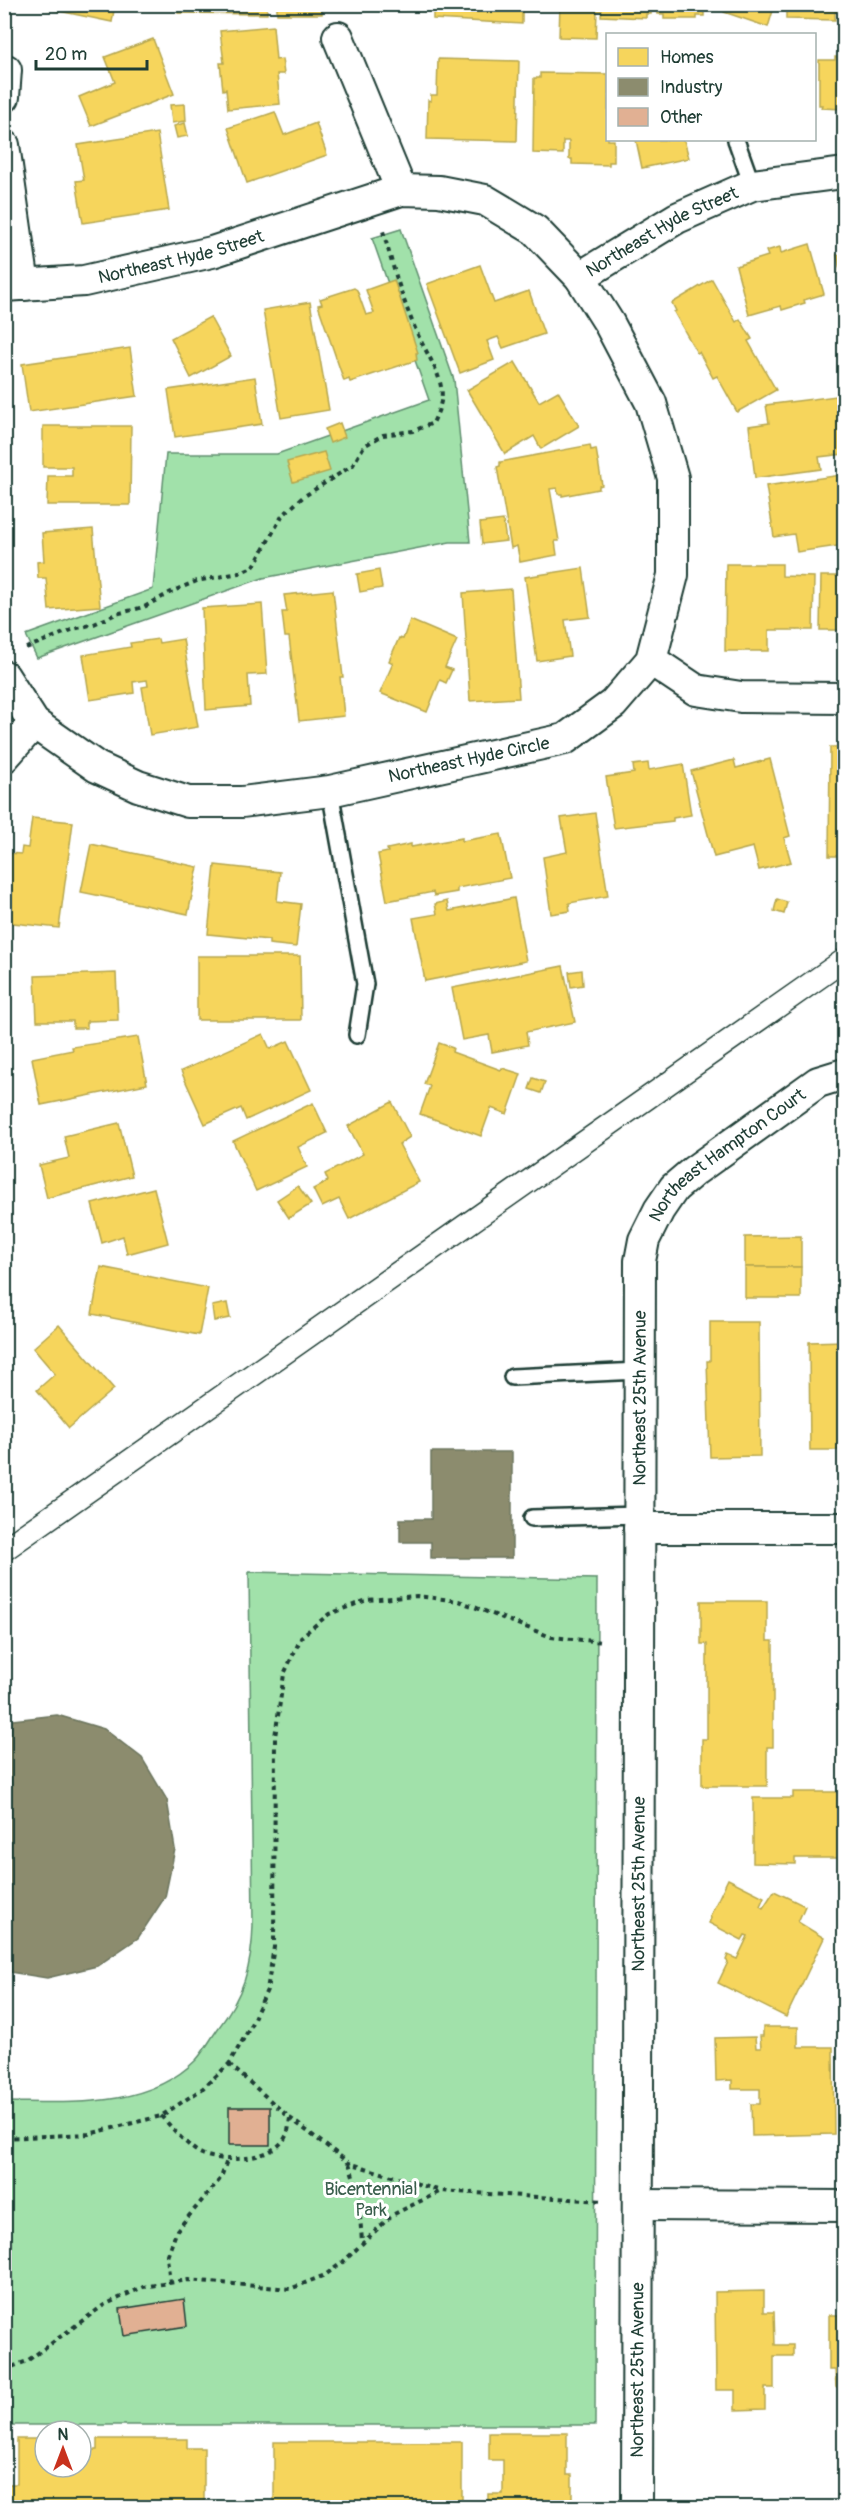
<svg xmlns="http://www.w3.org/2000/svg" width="849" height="2512" font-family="Pangolin,sans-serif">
<rect width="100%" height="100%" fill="#fff"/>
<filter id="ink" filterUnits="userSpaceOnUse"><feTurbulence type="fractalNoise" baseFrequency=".0167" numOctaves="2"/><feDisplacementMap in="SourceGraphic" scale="12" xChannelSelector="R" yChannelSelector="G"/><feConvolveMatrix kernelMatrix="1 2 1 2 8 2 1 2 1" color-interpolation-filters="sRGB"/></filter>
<g filter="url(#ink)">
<g fill="#a1e1aa" stroke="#608f6f" stroke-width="1.5">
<polygon points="401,229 454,380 470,542 450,542 263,578 37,658 26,635 153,589 166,454 277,454 429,400 372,238"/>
<path d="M249,1572l348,7 -2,846h-590l-1,-323c64,0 142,8 192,-42 8,-9 14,-20 21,-30 26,-34 35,-63 36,-105z"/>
</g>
<g fill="#f6d55c" stroke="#b6a750" stroke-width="1.5">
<polygon points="35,4 115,4 112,22 35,6"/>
<polygon points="178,4 267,4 267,14 178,13"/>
<rect x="277" y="4" width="45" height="10"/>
<polygon points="383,4 428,4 427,11 383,9"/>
<polygon points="433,4 522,4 522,24 433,19"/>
<polygon points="560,4 651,4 651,14 646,14 646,18 601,16 602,11 597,11 596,38 559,37"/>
<polygon points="658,4 704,4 704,16 697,16 697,19 664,19 664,14 658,14"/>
<polygon points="726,4 775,4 768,27 724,12"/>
<polygon points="786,4 844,4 844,46 839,46 839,18 843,18 843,12 835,12 835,20 786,19"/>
<polygon points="273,26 276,60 282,59 284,74 277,74 280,104 228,109 226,89 223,90 220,63 224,63 220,31"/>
<polygon points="153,39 174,94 91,126 79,97 115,82 105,57"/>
<polygon points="835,57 844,57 844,109 821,108 822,105 819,105 819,60 835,60"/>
<polygon points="438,59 519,61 517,141 427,139 428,100 431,101 431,95 437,95"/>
<polygon points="540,73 608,74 608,140 614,140 614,162 609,162 609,165 572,164 572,159 569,159 569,141 563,141 563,154 533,153 534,78 540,78"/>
<polygon points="185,104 186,121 172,123 170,105"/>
<polygon points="275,112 284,135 316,123 327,155 247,183 228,128"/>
<polygon points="185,123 188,136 177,138 174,126"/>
<polygon points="157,133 169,210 83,223 76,181 84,180 78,145"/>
<polygon points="636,140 684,140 689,158 642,168"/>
<polygon points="810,244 824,294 804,300 805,303 782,310 781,306 749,315 736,266 768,256 766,251 780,247 781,253"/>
<polygon points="844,254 844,293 837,255"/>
<polygon points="480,265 494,303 529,291 544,334 503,348 498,337 487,341 494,360 460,373 427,284"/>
<polygon points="712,279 736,322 740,319 752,339 748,341 776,390 737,412 717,376 713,378 699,352 697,353 674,312 676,311 672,303"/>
<polygon points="394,280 418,353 416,353 417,360 350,382 349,379 344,381 318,305 322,304 320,299 354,288 357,290 366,315 374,313 366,290"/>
<polygon points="310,302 329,410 281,418 263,310"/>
<polygon points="210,317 231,356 191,378 171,338"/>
<polygon points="130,348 137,396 29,412 22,364"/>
<polygon points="515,362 539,402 558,391 579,426 541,449 534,436 505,454 467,390"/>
<polygon points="255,377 262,424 175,437 168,390"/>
<polygon points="844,395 844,454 819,457 821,469 755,478 749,426 769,423 766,405"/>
<polygon points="340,423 345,437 330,443 325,429"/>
<polygon points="43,426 131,426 130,505 47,505 48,476 72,476 72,467 43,467"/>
<polygon points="590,445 591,450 596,449 602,485 599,486 599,489 562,496 562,494 558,494 557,488 550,489 559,541 555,541 557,555 520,562 517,546 511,548 497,467 500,466 500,462"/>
<polygon points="324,452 330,471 293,482 287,462"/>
<polygon points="841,475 843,487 844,487 844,545 797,552 794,534 774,537 766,486"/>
<polygon points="503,520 506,541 482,544 480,523"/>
<polygon points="93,529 100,606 49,610 46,578 38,578 37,562 44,561 42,533"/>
<polygon points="726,564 782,564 782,576 814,577 813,630 769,630 769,651 725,651"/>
<polygon points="583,568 590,617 565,620 570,656 537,661 525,577"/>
<polygon points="379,570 382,588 360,592 357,574"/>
<polygon points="821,576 844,576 844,630 820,630"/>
<polygon points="511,589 519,698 470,701 463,593"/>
<polygon points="333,590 343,677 340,677 344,716 299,721 289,637 285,637 282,612 287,612 284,595"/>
<polygon points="262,604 267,674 248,675 250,706 206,710 202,608"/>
<polygon points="410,620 457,640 445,667 452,670 446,683 440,680 427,712 380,693 393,663 389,661 399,638 403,639"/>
<polygon points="158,639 159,643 183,639 198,727 150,735 142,687 148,686 147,680 133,682 134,693 90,700 83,655 131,647 130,643"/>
<polygon points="830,747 844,747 844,856 829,856"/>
<polygon points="770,759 790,836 784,838 791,862 759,870 753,847 714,857 691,771 734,760 736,768"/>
<polygon points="648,763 649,770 683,764 691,815 673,818 673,821 614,828 606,777 634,773 633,765"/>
<polygon points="595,813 608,896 569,903 570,911 551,914 543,857 567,852 561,818"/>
<polygon points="32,818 73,822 59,928 4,922 4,881 7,853 21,854 22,847 28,848"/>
<polygon points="501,834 510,878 457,888 457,892 434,896 433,892 387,901 378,854 388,852 387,849 411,844 411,847 462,838 462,841"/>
<polygon points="91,844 198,867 188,914 81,892"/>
<polygon points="215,865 280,872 277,901 301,904 296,947 269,944 269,940 208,934"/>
<polygon points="514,898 526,961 425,981 413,918 437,914 435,904 447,901 449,911"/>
<polygon points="777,899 787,902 784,914 774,911"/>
<polygon points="197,956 300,956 301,1020 197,1020"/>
<polygon points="563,966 575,1022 526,1032 528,1045 492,1052 489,1035 462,1040 452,988"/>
<polygon points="582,970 583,985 571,987 569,972"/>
<polygon points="116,973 118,1020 87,1021 87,1028 73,1028 73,1021 37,1021 35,976"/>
<polygon points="263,1034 270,1049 288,1041 311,1090 246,1120 241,1108 205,1124 181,1071"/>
<polygon points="138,1037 147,1084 41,1105 32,1058 73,1050 72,1047"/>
<polygon points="439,1043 453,1048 452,1052 501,1070 502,1068 521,1074 507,1114 491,1108 481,1136 420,1114 430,1086 424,1084"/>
<polygon points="533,1078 545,1082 541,1093 529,1089"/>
<polygon points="392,1102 410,1137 399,1144 419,1182 349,1219 339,1199 322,1207 313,1189 328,1181 325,1174 363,1154 348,1126"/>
<polygon points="313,1103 327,1133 298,1147 307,1167 256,1191 233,1141"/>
<polygon points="119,1123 132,1176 47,1198 39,1165 69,1158 64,1136"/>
<polygon points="298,1186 311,1204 289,1218 277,1200"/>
<polygon points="154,1188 168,1243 127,1254 123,1236 102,1243 92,1204"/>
<polygon points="801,1236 801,1267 745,1267 745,1237"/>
<polygon points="101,1267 208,1288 199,1335 92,1314"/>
<rect x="745" y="1267" width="56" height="31"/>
<polygon points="227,1303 230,1318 214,1321 212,1306"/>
<polygon points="710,1322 759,1322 760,1456 710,1457 707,1361 710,1361"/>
<polygon points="59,1325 114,1389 69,1428 37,1390 55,1374 33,1348"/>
<polygon points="844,1341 844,1450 810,1450 809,1342"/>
<polygon points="701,1601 767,1601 767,1641 773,1641 773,1747 767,1747 767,1786 702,1786 702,1739 707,1739 707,1644 701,1644"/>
<polygon points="793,1792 844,1792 844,1858 795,1858 795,1864 753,1863 753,1798 793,1798"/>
<polygon points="728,1879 764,1897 760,1906 763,1908 774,1891 805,1906 798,1922 824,1938 786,2017 718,1983 728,1962 726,1960 728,1955 737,1959 748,1936 745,1935 742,1940 709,1923 711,1918 710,1916"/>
<polygon points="763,2027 798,2027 798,2047 833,2047 834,2134 752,2136 751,2104 760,2104 760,2089 732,2089 732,2080 716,2081 715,2038 755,2037 756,2048 761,2048 760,2036 763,2036"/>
<polygon points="843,2289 844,2289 844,2387 836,2387 835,2370 829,2370 829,2315 843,2315"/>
<polygon points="764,2291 764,2312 774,2312 775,2345 793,2345 793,2356 774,2356 774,2388 765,2388 765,2409 735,2410 735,2390 716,2390 715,2292"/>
<polygon points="489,2433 567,2433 567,2475 572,2475 572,2508 488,2508 488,2494 503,2494 503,2460 489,2460"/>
<polygon points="17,2439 45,2439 45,2467 81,2467 81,2450 97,2450 97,2439 187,2439 187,2448 204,2448 204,2506 4,2507 4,2484 17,2484"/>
<rect x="274" y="2442" width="188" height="66"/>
</g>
<g fill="#8c8c6e" stroke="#6b745d" stroke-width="1.5">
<polygon points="431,1452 512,1452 512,1558 431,1558 431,1542 400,1542 400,1519 431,1519"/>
<polygon points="57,1715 104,1729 142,1758 167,1800 175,1849 165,1897 138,1938 97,1966 47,1978 4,1971 4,1721"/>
</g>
<g fill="#e1b093" stroke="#1f3d34" stroke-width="1.5">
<rect x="229" y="2107" width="41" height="38"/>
<polygon points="184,2299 187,2326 124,2336 120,2309"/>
</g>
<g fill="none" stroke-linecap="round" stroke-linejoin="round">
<defs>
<g id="lane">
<polyline points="736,140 752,185"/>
<polyline points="330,791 365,984 357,1035"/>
<polyline points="512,1377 639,1371"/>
<polyline points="532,1518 639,1515"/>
</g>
<g id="street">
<polyline points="338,37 401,190"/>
<polyline points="4,97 6,70"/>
<polyline points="4,145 24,285"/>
<path id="s1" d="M580,277l97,-59 75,-33 92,-12"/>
<path id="s2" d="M4,286l80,-5 128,-29 189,-62 38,1 46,9 50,30 45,47 29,46 42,80 22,75v97l-22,85 -38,44 -48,35 -235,52 -88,11h-54l-50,-16 -41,-19 -63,-44 -30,-47"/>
<polyline points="651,660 696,690 741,697 844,698"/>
<polyline points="4,757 34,723"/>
<polyline points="639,1528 844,1528"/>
<polyline points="638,2205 844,2206"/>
<path id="s3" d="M637,2508l3,-1247 4,-21 15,-30 15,-22 20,-17 124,-89 26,-8"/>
</g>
</defs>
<use href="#lane" stroke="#1f3d34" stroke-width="20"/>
<use href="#street" stroke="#1f3d34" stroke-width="34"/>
<g stroke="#1f3d34" stroke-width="4" stroke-dasharray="4.5 4.5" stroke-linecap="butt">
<path d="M26,648l48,-19 20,-5 22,-10 28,-7 29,-16 24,-10 42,-8 15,-7 28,-50 21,-19 50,-32 11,-19 19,-11 30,-4 20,-8c5,-11 11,-24 8,-36 -3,-18 -14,-33 -22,-50 -16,-34 -26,-70 -36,-106"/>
<polyline points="229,2064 290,2118 349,2163 441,2191"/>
<path d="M161,2116c10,10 28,33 41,38 22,10 73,6 84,-18 3,-5 3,-13 4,-18"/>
<polyline points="4,2138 89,2134 161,2116 202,2089 229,2064 248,2031 267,1990 274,1947 275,1737 284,1674 302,1636 329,1614 367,1600 417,1596 459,1601 551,1637 604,1642"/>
<polyline points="349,2163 358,2192 362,2241"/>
<polyline points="170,2283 167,2257 177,2230 221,2178 227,2160"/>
<polyline points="4,2370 27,2361 104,2305 143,2287 188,2280 290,2289 325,2275 343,2262 392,2215 441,2191 603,2201"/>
</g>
<use href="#lane" stroke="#fff" stroke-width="15"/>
<use href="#street" stroke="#fff" stroke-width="30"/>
<g stroke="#1f3d34" stroke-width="1.5">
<polyline points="4,1535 844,946"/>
<polyline points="4,1564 844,974"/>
</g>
</g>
</g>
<g text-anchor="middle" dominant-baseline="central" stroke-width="6" stroke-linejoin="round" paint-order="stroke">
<g font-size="18" fill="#1f3d34" stroke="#fff">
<text stroke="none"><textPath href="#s1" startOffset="94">Northeast Hyde Street</textPath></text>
<text stroke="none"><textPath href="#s2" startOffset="180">Northeast Hyde Street</textPath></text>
<text transform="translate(469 760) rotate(-12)">Northeast Hyde Circle</text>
<text stroke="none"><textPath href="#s3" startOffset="1390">Northeast Hampton Court</textPath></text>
<text stroke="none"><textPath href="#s3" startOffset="1110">Northeast 25th Avenue</textPath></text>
<text stroke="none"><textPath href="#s3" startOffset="624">Northeast 25th Avenue</textPath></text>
<text stroke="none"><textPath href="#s3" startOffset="138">Northeast 25th Avenue</textPath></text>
</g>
<g font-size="18" fill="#395e4c" stroke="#fff">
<text x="371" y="2189">Bicentennial<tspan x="371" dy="21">Park</tspan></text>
</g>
</g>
<rect width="849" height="2512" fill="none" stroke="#fff" stroke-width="24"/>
<rect x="12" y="12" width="825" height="2488" fill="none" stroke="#1f3d34" stroke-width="2" filter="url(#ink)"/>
<rect x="606" y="33" width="210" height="108" fill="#ffffff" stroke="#a5b1ae" stroke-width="1.5"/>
<rect x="618" y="48" width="30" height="18" fill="#f6d55c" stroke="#a5b1ae" stroke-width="1.5"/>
<text x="660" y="63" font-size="18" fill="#1f3d34">Homes</text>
<rect x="618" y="78" width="30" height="18" fill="#8c8c6e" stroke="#a5b1ae" stroke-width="1.5"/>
<text x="660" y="93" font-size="18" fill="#1f3d34">Industry</text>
<rect x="618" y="108" width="30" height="18" fill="#e1b093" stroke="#a5b1ae" stroke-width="1.5"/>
<text x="660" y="123" font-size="18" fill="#1f3d34">Other</text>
<g transform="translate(63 2449)"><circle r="28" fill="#ffffff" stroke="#a5b1ae" stroke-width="1.5"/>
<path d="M0-4.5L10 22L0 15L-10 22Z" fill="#c8321e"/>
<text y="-9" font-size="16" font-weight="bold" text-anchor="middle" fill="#1f3d34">N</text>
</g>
<path d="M36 60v9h111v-9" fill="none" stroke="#1f3d34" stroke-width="3"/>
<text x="45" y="60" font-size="18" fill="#1f3d34" stroke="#ffffff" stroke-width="4.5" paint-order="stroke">20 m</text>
</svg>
